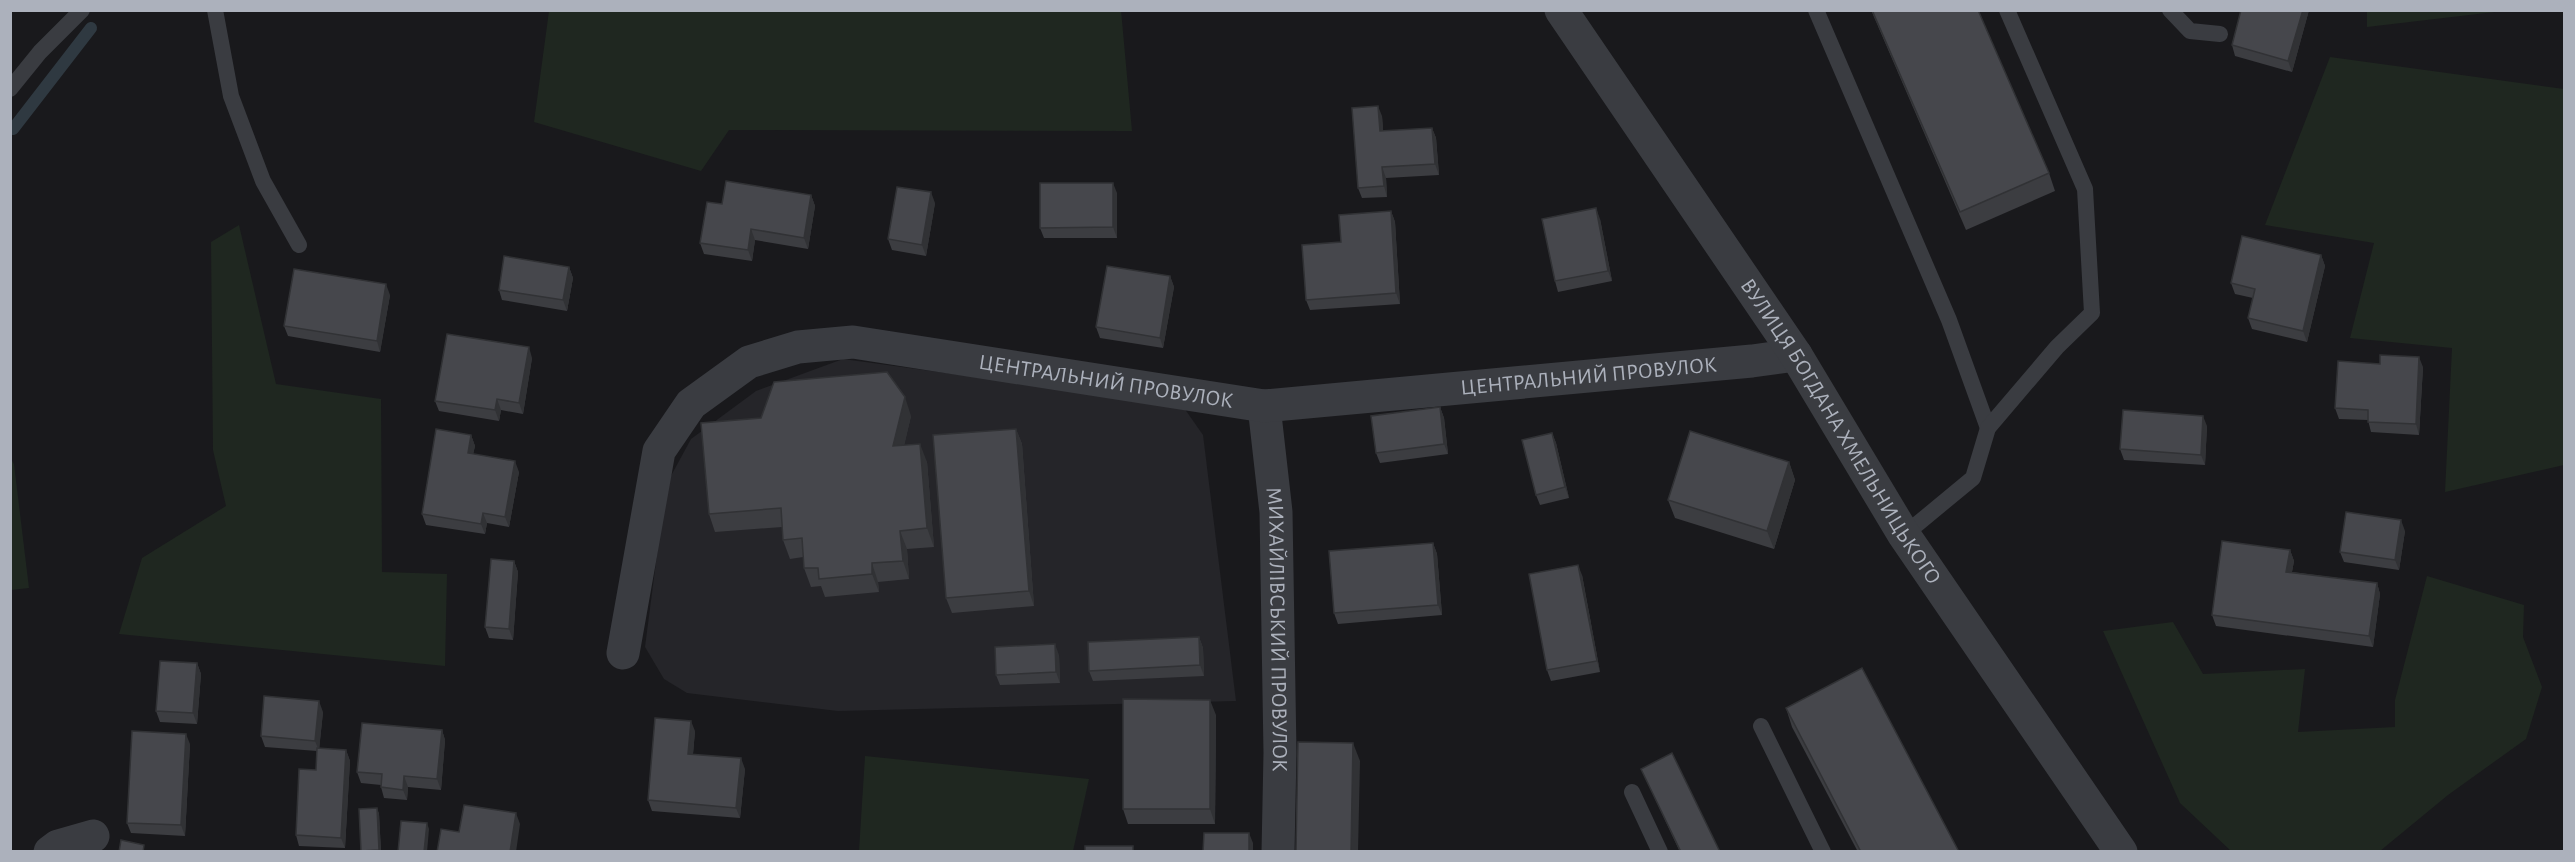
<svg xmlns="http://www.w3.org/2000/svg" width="2575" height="862" font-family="'Alegreya Sans',sans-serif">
<rect width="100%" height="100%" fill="#19191c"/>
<polygon fill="#252529" points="843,359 1182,405 1203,435 1236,701 838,711 687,693 664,679 645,647 666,485 691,439 756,391"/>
<g fill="#1f2720">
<polygon points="1121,10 1132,131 729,130 701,171 534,122 549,11"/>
<polygon points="2367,10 2503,10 2503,11 2367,27"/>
<polygon points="2330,57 2564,89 2564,465 2445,492 2452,348 2350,338 2374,243 2265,225"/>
<polygon points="239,225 276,384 381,399 382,572 447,574 445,666 119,634 142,558 226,506 213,450 211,242"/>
<polygon points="11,459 14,464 29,588 11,590"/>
<polygon points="2427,576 2524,605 2523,637 2542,687 2526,739 2448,795 2380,851 2231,851 2180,803 2103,631 2173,622 2203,674 2305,669 2298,732 2395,727 2395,700"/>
<polygon points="865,756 1089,779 1073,851 859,851"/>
</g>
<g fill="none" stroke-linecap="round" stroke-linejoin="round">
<polyline stroke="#2f3941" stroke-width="12" points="13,129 91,28"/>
<g stroke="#3a3c41" stroke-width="16">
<polyline points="215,10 231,96 263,181 299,245"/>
<polyline points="1816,10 1949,320 1988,428"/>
<polyline points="2170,10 2190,31 2220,34"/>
<polyline points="10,89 40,52 82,10"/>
<polyline points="1904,535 1973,478 1988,428 2057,347 2092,313 2085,189 2007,10"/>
<polyline points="1761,726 1823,852"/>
<polyline points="1632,792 1660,852"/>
</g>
<g stroke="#3a3c41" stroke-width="33">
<path id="s1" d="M1264,406l12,106 4,241 -2,99"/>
<path id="s2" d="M623,653l36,-202 32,-47 58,-42 49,-15 55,-5 411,64 488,-45 44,-6"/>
<polyline points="50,852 58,846 93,836"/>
</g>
<path stroke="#3a3c41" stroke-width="33" id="s3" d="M1561,10l235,345 108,180 217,317"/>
</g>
<g fill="#3c3d41">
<polygon points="1871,10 1978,10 2049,173 2055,191 1966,230"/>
<polygon points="2309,10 2292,72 2235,56 2232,45"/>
<polygon points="1382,116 1383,131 1432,128 1436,138 1439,175 1386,178 1387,197 1362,198 1358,188"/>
<polygon points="1117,193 1117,238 1044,238 1040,228"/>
<polygon points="811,195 815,206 808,249 755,240 752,261 704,254 700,243 722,204"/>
<polygon points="935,203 926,256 892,250 888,239"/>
<polygon points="1391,211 1395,222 1400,304 1310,310 1306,300 1341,242"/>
<polygon points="1600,219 1612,281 1558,292 1555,281"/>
<polygon points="2321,255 2325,266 2307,342 2252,329 2248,318 2253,298 2235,294 2231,283"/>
<polygon points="569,267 573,278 567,311 502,300 499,290"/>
<polygon points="1170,276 1174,287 1163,348 1100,338 1096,327"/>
<polygon points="390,295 380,352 288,336 284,326"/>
<polygon points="532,358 523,414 501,410 499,421 439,411 435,401"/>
<polygon points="2380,364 2423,367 2419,435 2371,432 2368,420 2339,419 2335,408"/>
<polygon points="1440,407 1444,418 1448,454 1380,463 1376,453"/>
<polygon points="911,416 904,445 927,462 934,547 907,549 909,579 878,582 879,592 825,597 821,586 811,587 804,568 803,557 790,559 783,540 782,527 715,532 709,514"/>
<polygon points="2207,426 2205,465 2124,460 2120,449"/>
<polygon points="1016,429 1022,444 1034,606 952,613 946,598"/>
<polygon points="1552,433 1556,443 1569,498 1540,505 1536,495"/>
<polygon points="471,435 475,446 473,454 519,472 509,527 487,523 485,534 426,525 422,514"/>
<polygon points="1789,462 1795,480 1774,549 1675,518 1668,500"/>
<polygon points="2405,531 2399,570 2344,562 2340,552"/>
<polygon points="1433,543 1437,554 1442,615 1338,624 1334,613"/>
<polygon points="2290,550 2294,561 2292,572 2377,583 2380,594 2373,647 2216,626 2212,615"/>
<polygon points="514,561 518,572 513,640 489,638 485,627"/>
<polygon points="1582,575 1600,672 1551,681 1547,670"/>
<polygon points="1199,637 1203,648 1204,676 1093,681 1089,671"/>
<polygon points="1059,655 1060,683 1000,685 996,675"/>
<polygon points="197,663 201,674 197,724 160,722 156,711"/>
<polygon points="1786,708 1959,852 1858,852 1792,727"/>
<polygon points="323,712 319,749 346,750 350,761 345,848 299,846 296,835 316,770 317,751 265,747 261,736"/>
<polygon points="1216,715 1215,824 1128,824 1123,809"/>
<polygon points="442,730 445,740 441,790 408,787 407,800 384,798 381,787 381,785 361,783 357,772"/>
<polygon points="695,731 693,754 745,769 740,818 652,811 648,800"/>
<polygon points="190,744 185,836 131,833 127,823"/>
<polygon points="1641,769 1720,852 1680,852"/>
<polygon points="377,808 379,814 381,852 361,852 359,809"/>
</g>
<g fill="#313235">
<polygon points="2303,10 2309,10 2292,72 2288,61"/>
<polygon points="1378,106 1382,116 1384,142 1380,131"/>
<polygon points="1432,128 1436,138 1439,175 1435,164"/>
<polygon points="1382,167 1386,178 1387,197 1384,186"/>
<polygon points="1113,183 1117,193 1117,238 1113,227"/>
<polygon points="931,192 935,203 926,256 922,245"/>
<polygon points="811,195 815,206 808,249 804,238"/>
<polygon points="1596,208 1600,219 1612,281 1608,271"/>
<polygon points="1391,211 1395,222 1400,304 1396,293"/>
<polygon points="751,229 755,240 752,261 748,250"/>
<polygon points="2321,255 2325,266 2307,342 2303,331"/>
<polygon points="569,267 573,278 567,311 563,300"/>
<polygon points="1170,276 1174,287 1163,348 1160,338"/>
<polygon points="386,284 390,295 380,352 377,341"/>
<polygon points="529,347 532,358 523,414 519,403"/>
<polygon points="2419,357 2423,367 2419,435 2416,424"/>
<polygon points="905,397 911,416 900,464 893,446"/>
<polygon points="497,399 501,410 499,421 495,410"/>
<polygon points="1440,407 1444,418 1448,454 1444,444"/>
<polygon points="2203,416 2207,426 2205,465 2201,455"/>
<polygon points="1016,429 1022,444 1034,606 1029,591"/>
<polygon points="1552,433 1556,443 1569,498 1565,487"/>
<polygon points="471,435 475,446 471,464 468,453"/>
<polygon points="920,444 927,462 934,547 927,528"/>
<polygon points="515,461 519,472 509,527 505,517"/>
<polygon points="1789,462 1795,480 1774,549 1767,531"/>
<polygon points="483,513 487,523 485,534 481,524"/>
<polygon points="2401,520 2405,531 2399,570 2395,560"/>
<polygon points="900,531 907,549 909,579 903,561"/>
<polygon points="1433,543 1437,554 1442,615 1438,605"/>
<polygon points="2290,550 2294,561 2290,582 2286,572"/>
<polygon points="514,561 518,572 513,640 509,629"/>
<polygon points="872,563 878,582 879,592 872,574"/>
<polygon points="1578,565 1582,575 1600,672 1597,661"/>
<polygon points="2377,583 2380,594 2373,647 2369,636"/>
<polygon points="1199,637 1203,648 1204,676 1200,665"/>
<polygon points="1055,644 1059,655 1060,683 1056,672"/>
<polygon points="197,663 201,674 197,724 193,713"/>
<polygon points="1210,700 1216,715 1215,824 1210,809"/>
<polygon points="319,701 323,712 319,751 315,741"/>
<polygon points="691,721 695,731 692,765 688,754"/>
<polygon points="442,730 445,740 441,790 437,779"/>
<polygon points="186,734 190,744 185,836 181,825"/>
<polygon points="1353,743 1360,761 1358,852 1351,852"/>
<polygon points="346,750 350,761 345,848 341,838"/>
<polygon points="741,758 745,769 740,818 736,808"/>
<polygon points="404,776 408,787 407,800 403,790"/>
<polygon points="377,808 379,814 381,852 380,852 379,850"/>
<polygon points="516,813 520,824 516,852 510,852"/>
<polygon points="427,823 429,829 427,852 424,852"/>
<polygon points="1249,833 1253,843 1253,852 1249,852"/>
</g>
<g fill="#46474c" stroke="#313235" stroke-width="1.5">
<polygon points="1872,10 1978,10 2049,173 1960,212"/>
<polygon points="2241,10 2303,10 2288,61 2232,45"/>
<polygon points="1378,106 1380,131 1432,128 1435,164 1382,167 1384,186 1358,188 1352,108"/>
<polygon points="726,181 811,195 804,238 751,229 748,250 700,243 707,202 722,204"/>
<polygon points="1040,183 1113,183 1113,227 1040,228"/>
<polygon points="897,187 931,192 922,245 888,239"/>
<polygon points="1596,208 1608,271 1555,281 1542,219"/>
<polygon points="1391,211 1396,293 1306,300 1302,245 1341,242 1339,215"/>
<polygon points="2242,236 2321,255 2303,331 2248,318 2255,289 2231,283"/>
<polygon points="504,256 569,267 563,300 499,290"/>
<polygon points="1107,266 1170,276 1160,338 1096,327"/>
<polygon points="294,269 386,284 377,341 284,326"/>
<polygon points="447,334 529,347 519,403 497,399 495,410 435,401"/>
<polygon points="2380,355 2419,357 2416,424 2368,422 2368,410 2335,408 2338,361 2380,364"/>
<polygon points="887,372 905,397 893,446 920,444 927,528 900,531 903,561 872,563 872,574 819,579 818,568 804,568 802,538 783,540 781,508 709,514 701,423 761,418 774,382"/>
<polygon points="1440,407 1444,444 1376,453 1371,416"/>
<polygon points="2123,410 2203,416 2201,455 2120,449"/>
<polygon points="436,429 471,435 468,453 515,461 505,517 483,513 481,524 422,514"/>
<polygon points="1016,429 1029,591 946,598 933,435"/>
<polygon points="1690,431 1789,462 1767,531 1668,500"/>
<polygon points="1552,433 1565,487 1536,495 1522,440"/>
<polygon points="2346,512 2401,520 2395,560 2340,552"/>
<polygon points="2222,541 2290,550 2286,572 2377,583 2369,636 2212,615"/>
<polygon points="1433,543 1438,605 1334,613 1329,551"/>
<polygon points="491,559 514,561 509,629 485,627"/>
<polygon points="1578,565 1597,661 1547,670 1529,574"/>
<polygon points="1199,637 1200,665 1089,671 1088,642"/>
<polygon points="1055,644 1056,672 996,675 995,647"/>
<polygon points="160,661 197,663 193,713 156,711"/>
<polygon points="1862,668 1959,852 1861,852 1786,708"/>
<polygon points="264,696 319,701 315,741 261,736"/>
<polygon points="1123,699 1210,700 1210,809 1123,809"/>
<polygon points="655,718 691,721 688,754 741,758 736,808 648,800"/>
<polygon points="362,723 442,730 437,779 404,776 403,790 381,787 382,774 357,772"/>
<polygon points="132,731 186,734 181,825 127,823"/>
<polygon points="1298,742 1353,743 1351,852 1296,852"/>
<polygon points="317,748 346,750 341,838 296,835 299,769 316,770"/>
<polygon points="1672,753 1720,852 1681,852 1641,769"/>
<polygon points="464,805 516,813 510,852 437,852 441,829 459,832"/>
<polygon points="377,808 379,850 361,851 359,809"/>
<polygon points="401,821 427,823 424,852 398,852"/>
<polygon points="1204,833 1249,833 1249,852 1203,852"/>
<polygon points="121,840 144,845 143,852 119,852"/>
<rect x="1085" y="846" width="48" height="6"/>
</g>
<g text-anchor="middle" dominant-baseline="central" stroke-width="6" stroke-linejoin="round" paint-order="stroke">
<g font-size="22" fill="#acb1bc" stroke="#141417">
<text stroke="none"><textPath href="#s2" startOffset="1182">ЦЕНТРАЛЬНИЙ ПРОВУЛОК</textPath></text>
<text stroke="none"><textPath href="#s2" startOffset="696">ЦЕНТРАЛЬНИЙ ПРОВУЛОК</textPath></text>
<text stroke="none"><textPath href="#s3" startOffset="506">ВУЛИЦЯ БОГДАНА ХМЕЛЬНИЦЬКОГО</textPath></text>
<text stroke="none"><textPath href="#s1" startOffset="224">МИХАЙЛІВСЬКИЙ ПРОВУЛОК</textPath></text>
</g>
</g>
<rect width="2575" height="862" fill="none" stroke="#acb1bc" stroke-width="24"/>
</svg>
